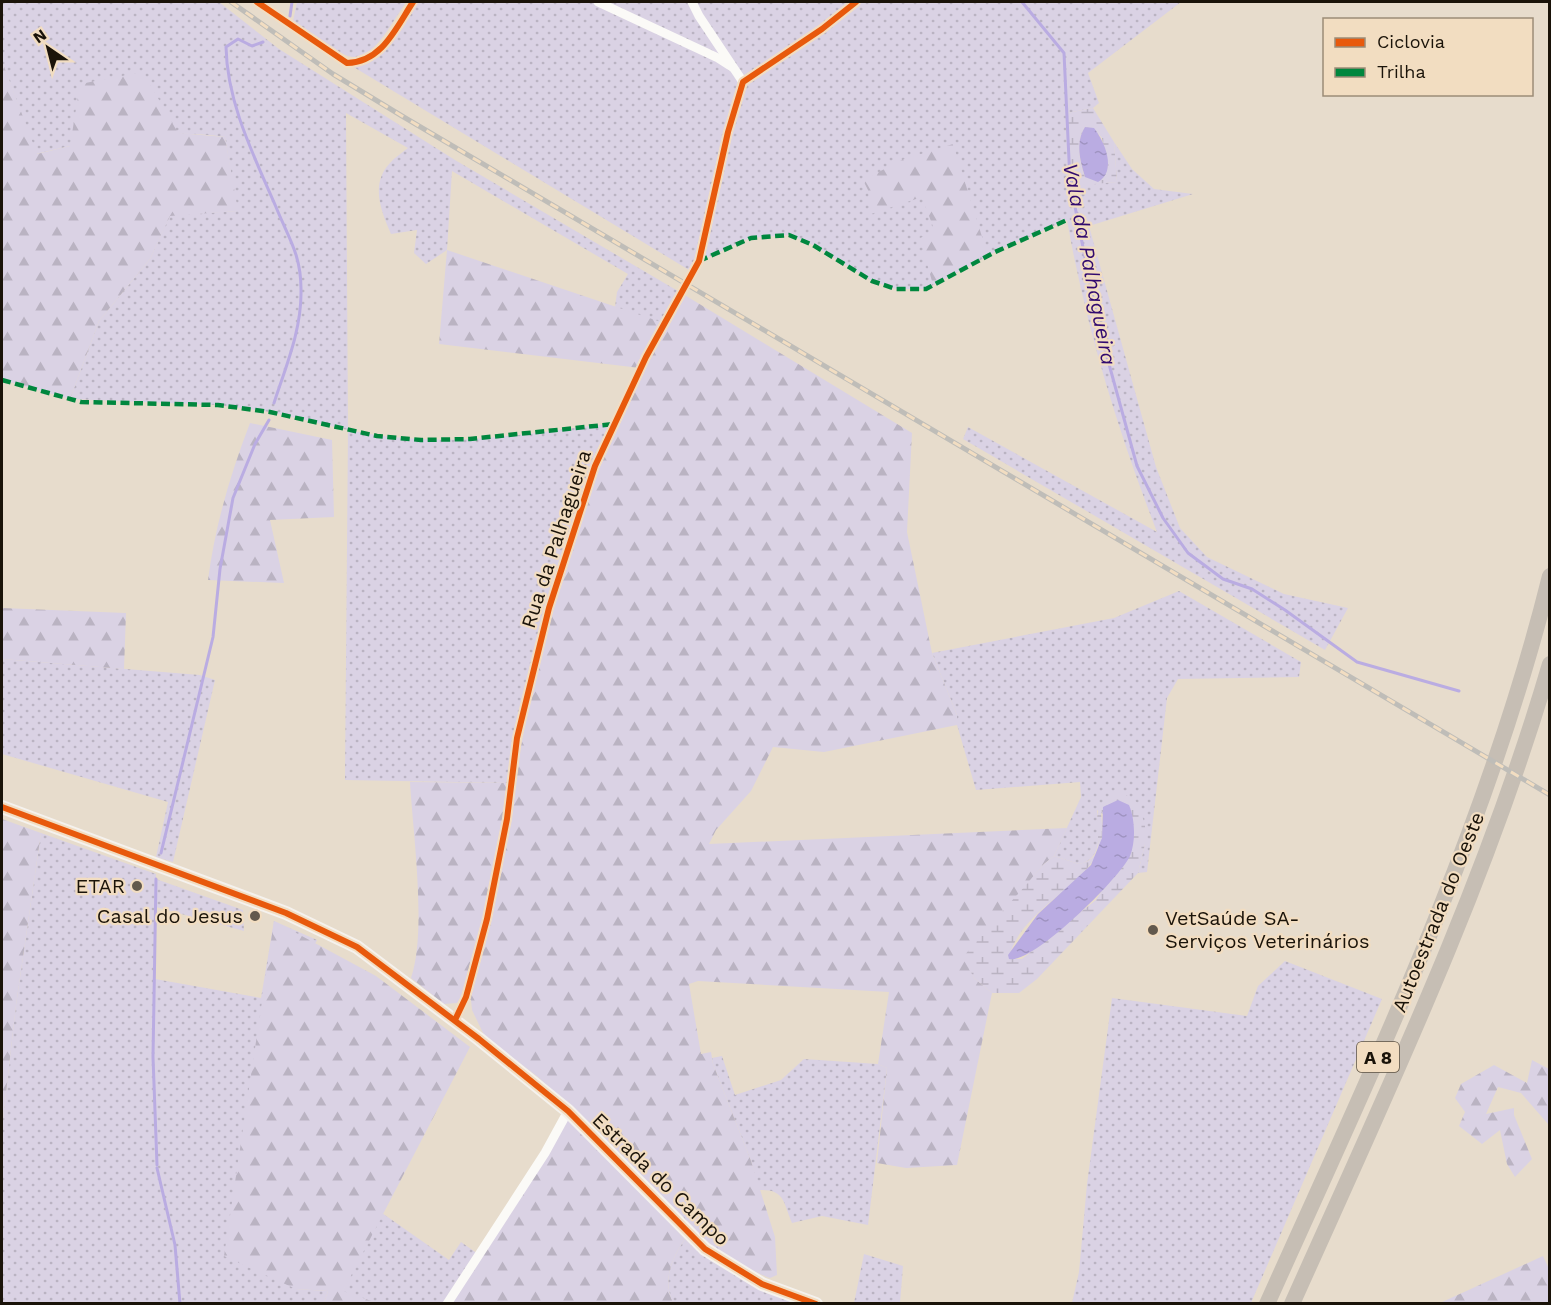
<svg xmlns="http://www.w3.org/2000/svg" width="1551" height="1305" font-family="'Work Sans',sans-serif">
<defs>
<pattern id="grass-dots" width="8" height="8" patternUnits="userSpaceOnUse" patternTransform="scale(1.5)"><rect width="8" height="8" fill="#dad2e4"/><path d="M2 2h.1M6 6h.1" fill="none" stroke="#bab3c2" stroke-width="1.8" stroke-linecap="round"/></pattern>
<pattern id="forest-firs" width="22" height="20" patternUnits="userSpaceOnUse" patternTransform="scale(1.5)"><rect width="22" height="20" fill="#dad2e4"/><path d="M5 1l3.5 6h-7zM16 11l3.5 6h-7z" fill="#bab3c2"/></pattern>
<pattern id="wetland-marsh" width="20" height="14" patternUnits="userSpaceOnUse" patternTransform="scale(1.5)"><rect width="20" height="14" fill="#dad2e4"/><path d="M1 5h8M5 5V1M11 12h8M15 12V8" fill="none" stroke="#bab3c2"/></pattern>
<pattern id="water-ripples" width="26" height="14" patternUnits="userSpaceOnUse" patternTransform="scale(1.5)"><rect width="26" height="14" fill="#baace2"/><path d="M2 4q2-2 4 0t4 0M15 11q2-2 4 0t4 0" fill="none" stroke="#9f93c1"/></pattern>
</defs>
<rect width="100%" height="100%" fill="#e7dccc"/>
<g fill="url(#grass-dots)">
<path d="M2,2h217l60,47 176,111 228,134 -19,30 -49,-17 2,-15 11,-18 -176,-103 -5,79 -21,14 -12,-11 3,-23 -26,4c-10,-23 -21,-50 -1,-71 5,-6 12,-10 18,-15l-62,-35 2,317c53,11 107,12 160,6 36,-3 70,-10 106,-12l-65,184 -38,175 -166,-3 3,-350 -78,-18 -52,-7 -148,-6 29,-78 51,-62 20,-44 67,-4 -12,-74c-59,-9 -131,2 -189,17l-34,-93z"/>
<path d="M297,2h109c-46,72 -44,68 -113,19z"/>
<path d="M413,2h185l132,64 -38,-64h489l-93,71 11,30 -6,5 -26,5 4,72 46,-3 -3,-40 18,27 22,20 39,5 -104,32 67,241 24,61 27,29 77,37 64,14 -23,42 -362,-211 5,-12 189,105c-39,-101 -71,-204 -90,-312l-72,32 -69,37h-30l-24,-8 -59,-36 -24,-10 -39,3 -50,23 -6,12 -347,-210 26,-6z"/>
<polygon points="606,2 688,2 720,55"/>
<path d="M1179,591l122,71 -2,15 -121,2 -11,19 -20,174 -9,1 7,-29 -48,-34c1,19 8,49 -18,54l-25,-8 27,-59 -1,-15 -104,8 -19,-65v-10l-25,-62 182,-35z"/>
<polygon points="2,659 200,675 215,680 173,862 156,857 168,802 2,754"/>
<polygon points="41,833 156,874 156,879 243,910 244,931 156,907 155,979 261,998 274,921 317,940 314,946 296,1289 328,1291 324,1303 2,1304 2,1128 16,1005"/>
<polygon points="1285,961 1382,999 1251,1303 1072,1303 1079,1272 1087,1184 1112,998 1247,1016 1258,986"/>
<path d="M722,1056l13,39 46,-15 23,-21 74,5 9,4 -19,157 -46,-9 -30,7c-9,-21 -7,-34 -33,-33l-8,-29 -38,-97 -1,-6z"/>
<polygon points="382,1213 449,1260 461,1242 478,1254 447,1303 377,1303 342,1292"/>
<path d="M685,1239c39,35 71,46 119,64h-131c-11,-23 -1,-45 12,-64z"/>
<polygon points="864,1254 903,1266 900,1303 854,1303"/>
</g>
<g fill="url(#forest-firs)">
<polygon points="2,61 37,154 70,146 80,84 143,72 178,133 225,137 238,211 170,216 150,259 99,321 70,399 2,380"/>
<polygon points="953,144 988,256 933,285 920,238 935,232 922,197 871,214 868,190 863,180 902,160"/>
<path d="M447,250l217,73 19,-29 229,139 -5,99 25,121 25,62v10l-133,27 -51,-5 -22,44 -35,39 -7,14 358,-16 -13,28 -10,8 -35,42 -41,58 6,14 18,15 -35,172 -51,3 -29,-5 10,-95 -9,-4 11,-72 -191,-11 -9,3 12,70 10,-2 2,12 38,97 24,76 2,38 -7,3c-27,-10 -50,-26 -73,-44l-159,-157 -53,-40 -13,-27 -1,-10 -9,-4 -5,7 -13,1 -33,-26c16,-47 2,-144 -1,-196l101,1 -2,22 40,-197 46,-142 45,-98 -201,-24z"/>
<path d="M250,423l82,17 2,77 -64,3 14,63 -76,-3c7,-54 22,-105 42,-157z"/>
<polygon points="2,608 126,613 124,669 2,659"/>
<polygon points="2,819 41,833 16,1005 2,1128"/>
<polygon points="274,921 376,976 470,1047 343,1291 377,1303 324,1303 328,1291 296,1289 224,1256"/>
<polygon points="1532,1060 1549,1069 1549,1122 1548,1124 1521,1093 1498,1087 1486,1114 1514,1108 1514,1115 1532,1159 1515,1177 1507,1164 1500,1130 1482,1144 1459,1126 1465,1112 1455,1098 1461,1084 1494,1065 1527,1083"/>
<path d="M565,1113l120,126c-13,19 -23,41 -12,64l-226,1z"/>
<polygon points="1543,1256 1549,1269 1549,1303 1440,1303"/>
</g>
<g fill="url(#wetland-marsh)" fill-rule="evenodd">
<path d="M1093,108l21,34 3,40 -46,4 -4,-73zM1085,127l9,2 8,9 6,30 -23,9c-5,-16 -10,-34 0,-50z"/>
<path d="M1120,791l18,12 7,22v19l-7,29 -101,106 -18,14h-27l-18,-15 -11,-21 81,-93 10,-8 25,8c43,-9 -7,-57 41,-73zM1121,800l10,9 2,34 -37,57 -74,59h-13c8,-46 73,-70 90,-109 5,-12 3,-25 2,-37z"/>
</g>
<g fill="url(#water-ripples)">
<path d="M1085,127l9,1c11,14 23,43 4,54l-13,-5c-5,-17 -10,-34 0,-50z"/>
<path d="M1118,800l11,5c6,14 7,36 1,51 -11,23 -98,109 -121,103l-1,-4 30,-41 53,-49 11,-27 1,-31z"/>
</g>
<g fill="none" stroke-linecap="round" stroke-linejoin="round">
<g stroke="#baace2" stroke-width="3">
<polyline points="1022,2 1064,53 1070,181 1098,324 1137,466 1163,518 1188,553 1223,579 1252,589 1285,610 1357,662 1459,691"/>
<polyline points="290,16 292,2"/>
<path d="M263,42l-11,4 -14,-7 -12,8c1,56 28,109 50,160 12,30 25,47 25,82 1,40 -15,77 -27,114"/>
<polyline points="161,853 213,637 220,569 233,498 255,444 269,420"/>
<polyline points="156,879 153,1057 157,1165"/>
<polyline points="157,1168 175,1245 180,1304"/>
</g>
<g stroke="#fbfaf7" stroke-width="9">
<path d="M257,2l90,61c35,-1 49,-35 66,-61"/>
<polyline points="598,2 718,58 732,67"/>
<polyline points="692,2 699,16 743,82"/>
<polyline points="455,1020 466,997 487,919 507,819 517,738 549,608 595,466 646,357 699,261 728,132 743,82 822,29 856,2"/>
<polyline points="447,1304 545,1153 568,1111"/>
</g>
<polyline stroke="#f5f2ee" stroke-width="14" points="2,807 286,913 357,947 479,1039 568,1111 705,1249 762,1284 816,1304"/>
<g stroke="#c6beb4" stroke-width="16">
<path d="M1267,1304c107,-238 220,-474 283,-728"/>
<path d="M1292,1304c94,-210 193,-418 258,-640"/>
</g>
<defs>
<polyline id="rail" points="231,2 333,74 402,116 1550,795"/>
</defs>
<use href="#rail" stroke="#bfbdb8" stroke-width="5"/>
<use href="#rail" stroke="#f2ddc1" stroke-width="3" stroke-dasharray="9" stroke-linecap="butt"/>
<g stroke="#00873e" stroke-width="4.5" stroke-dasharray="9 4.5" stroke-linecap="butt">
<polyline points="699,261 751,238 789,235 813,245 872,281 896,289 926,289 995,252 1067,220"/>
<polyline points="2,380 81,402 218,405 270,412 377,436 421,440 470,439 614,424"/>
</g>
<defs>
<g id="cycleway">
<path d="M257,2l90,61c35,-1 49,-35 66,-61"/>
<polyline points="2,807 286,913 357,947 479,1039 568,1111 705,1249 762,1284 816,1304"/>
<polyline points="455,1020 466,997 487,919 507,819 517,738 549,608 595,466 646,357 699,261 728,132 743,82 822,29 856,2"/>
</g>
</defs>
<use href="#cycleway" stroke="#f2ddc1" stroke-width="10"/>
<use href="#cycleway" stroke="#e8590c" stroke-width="6"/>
</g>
<g fill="#62594d" stroke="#f2ddc1" stroke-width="2">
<circle cx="137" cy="886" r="6"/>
<circle cx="255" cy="916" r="6"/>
<circle cx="1153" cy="930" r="6"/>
</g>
<g text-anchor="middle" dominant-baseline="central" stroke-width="4.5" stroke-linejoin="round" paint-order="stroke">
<rect fill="#f2ddc1" stroke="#5b5040" stroke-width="1.5" x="1357" y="1042" width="42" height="30" rx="4.5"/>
<g font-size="18" font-weight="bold" fill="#1a1309">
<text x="1378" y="1057">A 8</text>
</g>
<g font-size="20" fill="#1a1309" stroke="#f2ddc1">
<text transform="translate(556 539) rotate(-72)">Rua da Palhagueira</text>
<text transform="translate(1438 912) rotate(-68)">Autoestrada do Oeste</text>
<text transform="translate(661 1179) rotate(44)">Estrada do Campo</text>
</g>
<g font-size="20" fill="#1a1309" stroke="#f2ddc1" text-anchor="end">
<text x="125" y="886">ETAR</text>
<text x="243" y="916">Casal do Jesus</text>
<text x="1165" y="918" text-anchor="start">VetSaúde SA-<tspan x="1165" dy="23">Serviços Veterinários</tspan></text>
</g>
<g font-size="21" font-style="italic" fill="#310a6f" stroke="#f2ddc1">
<text transform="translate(1090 264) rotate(79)">Vala da Palhagueira</text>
</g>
</g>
<rect width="1551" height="1305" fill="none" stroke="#1a1309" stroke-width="6"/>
<rect x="1323" y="18" width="210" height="78" fill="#f2ddc1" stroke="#9c8c77" stroke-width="1.5"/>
<rect x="1335" y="38" width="30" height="9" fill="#e8590c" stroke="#9c8c77" stroke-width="1.5"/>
<text x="1377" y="48" font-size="18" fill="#1a1309">Ciclovia</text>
<rect x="1335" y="68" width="30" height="9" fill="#00873e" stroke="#9c8c77" stroke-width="1.5"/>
<text x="1377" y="78" font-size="18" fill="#1a1309">Trilha</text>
<g transform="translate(48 48) rotate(325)" stroke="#f2ddc1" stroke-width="4.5" paint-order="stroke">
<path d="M0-4.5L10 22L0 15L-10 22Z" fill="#1a1309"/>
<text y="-9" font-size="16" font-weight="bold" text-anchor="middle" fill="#1a1309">N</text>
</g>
</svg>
